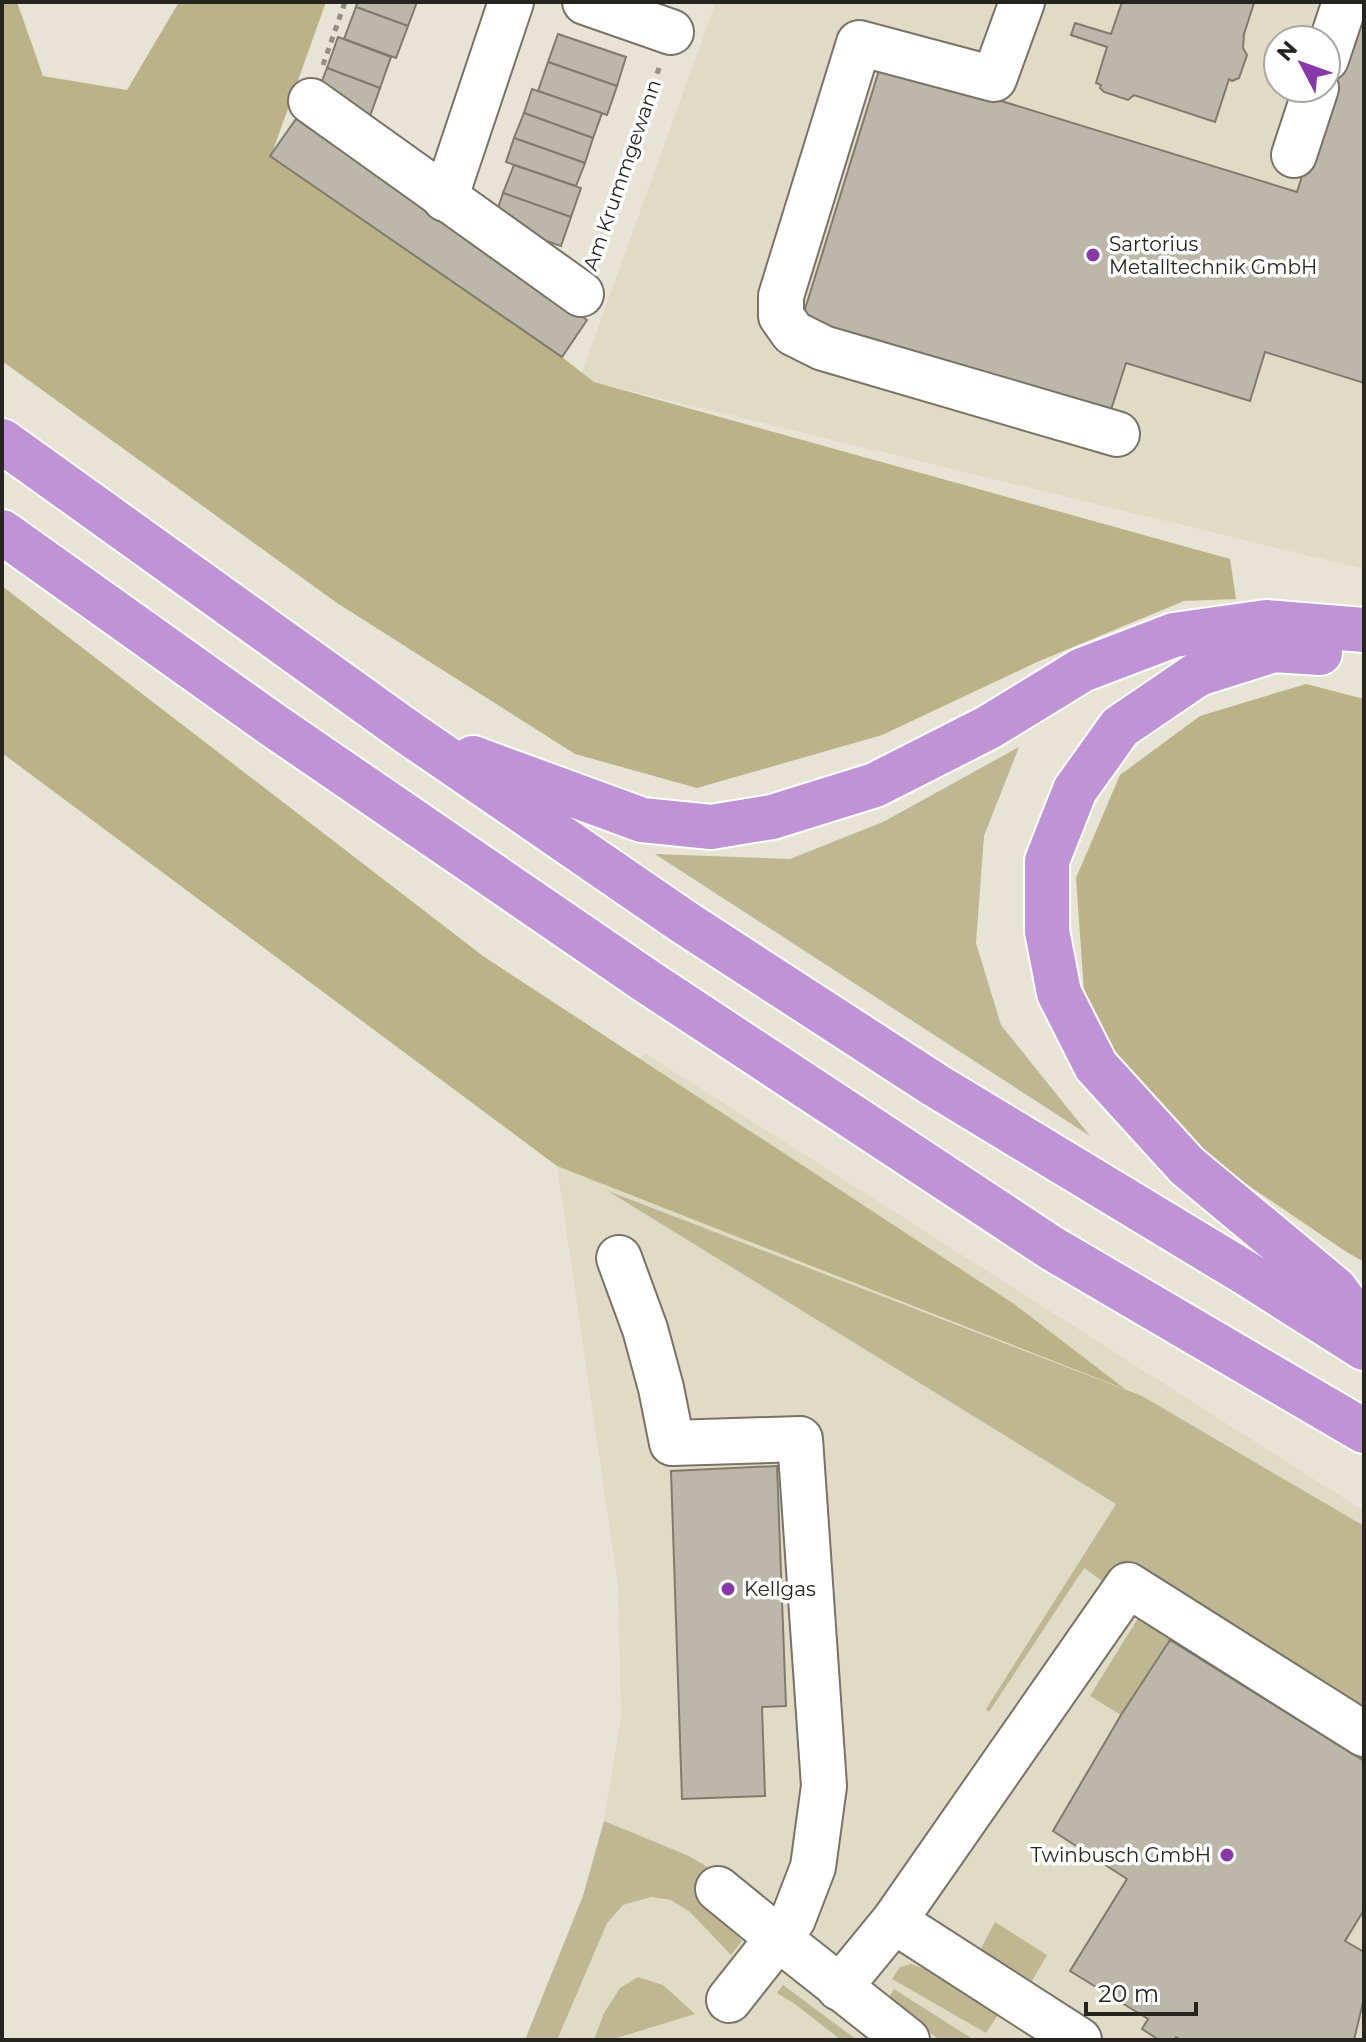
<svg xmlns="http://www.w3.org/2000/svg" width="1366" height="2042" font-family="Montserrat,sans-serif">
<rect width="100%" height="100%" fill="#e7e4d5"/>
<g fill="#e0dbc4" fill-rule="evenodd">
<path d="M716,2h648v567l-770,-187 -12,-10zM1278,40h48v48h-48z"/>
<polygon points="645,1053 1364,1511 1364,2040 525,2040 583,1896 604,1821 621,1716 618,1586 557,1166"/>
</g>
<g fill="#bfb692">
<polygon points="1019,747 984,836 976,943 1001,1025 1090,1136 655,854 790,859 883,822"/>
<polygon points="608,1191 1142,1396 1364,1526 1364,1761 1170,1641 1121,1715 1090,1696 1143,1610 1084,1568 989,1712 986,1709 1116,1504"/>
<polygon points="604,1821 689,1856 724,1877 703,1899 742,1941 731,1955 690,1912 671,1900 651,1897 623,1905 607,1923 557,2040 525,2040 583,1896"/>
<polygon points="995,1922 1047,1955 1029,1986 978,1954"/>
<polygon points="911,1964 954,1979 1003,2007 986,2033 892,1979 900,1967"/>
<polygon points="638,1977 663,1985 695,2014 610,2040 594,2040 604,2013 620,1988"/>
<polygon points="783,1985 857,2040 841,2040 795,2004 777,1993"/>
<polygon points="894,1989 974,2040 940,2040 887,2001"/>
</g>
<g fill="#bbb288">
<polygon points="2,2 17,2 43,76 127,90 179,2 326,2 271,156 562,357 594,382 1230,559 1236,599 1184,601 1037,662 882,735 697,788 575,754 337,603 2,361"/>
<polygon points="2,586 483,956 1014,1304 1125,1389 557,1166 2,753"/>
<polygon points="1306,684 1364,699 1364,1262 1345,1251 1189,1145 1109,1057 1084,991 1076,878 1120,775 1200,716"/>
</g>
<g fill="#bbb8a9" stroke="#7f7c6e" stroke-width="2">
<polygon points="357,2 417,2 408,26 356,7"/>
<polygon points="1122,2 1254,3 1244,34 1243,48 1247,55 1239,78 1232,81 1229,79 1215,122 1134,95 1128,100 1104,92 1100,88 1101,85 1096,83 1107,47 1071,35 1075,23 1111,34"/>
<polygon points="1356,2 1364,2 1364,383 1265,352 1250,401 1126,363 1108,419 963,368 802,319 881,64 1297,192"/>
<polygon points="356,7 408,26 396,58 344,39"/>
<polygon points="558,34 626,57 617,86 548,62"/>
<polygon points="338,37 391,57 380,88 327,68"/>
<polygon points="548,62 617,86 607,115 538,91"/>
<polygon points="327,68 380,88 369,119 315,99"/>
<polygon points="532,89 602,113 593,138 524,113"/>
<polygon points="524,113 593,138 585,163 514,138"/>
<polygon points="296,119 587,320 562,357 270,156"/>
<polygon points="514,138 585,163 576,186 506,162"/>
<polygon points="514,165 581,188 571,217 503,193"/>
<polygon points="503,193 571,217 561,246 493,223"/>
<polygon points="777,1466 786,1706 762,1707 765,1796 682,1799 671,1471"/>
<polygon points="1170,1640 1364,1761 1364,1910 1345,1941 1364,1952 1364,1998 1354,2040 1181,2040 1176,2037 1174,2040 1159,2040 1142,2029 1148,2019 1070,1971 1127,1879 1053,1831 1121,1715"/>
</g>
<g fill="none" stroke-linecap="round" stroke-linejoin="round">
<defs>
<g id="minor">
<polyline points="585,2 671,32"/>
<polyline points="1022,2 994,79 859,43 781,296 781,316 793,333 823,348 1117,434"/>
<polyline points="1326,59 1345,2"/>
<polyline points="311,101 581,294"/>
<polyline points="1294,155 1316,88"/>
<polyline points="445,199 511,2"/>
<polyline points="619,1258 645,1329 661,1388 672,1443 800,1439 824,1786 813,1867 793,1919 778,1938 718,1889"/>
<polyline points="894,1921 1079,2040"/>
<polyline points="839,1988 894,1921 1128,1585 1364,1734"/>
<polyline points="729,2000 778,1938 907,2040"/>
</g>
<g id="highway">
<polyline points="2,441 409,733 684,922 935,1085 1249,1275 1364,1348"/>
<polyline points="2,532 273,725 648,982 1053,1249 1364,1431"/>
<polyline points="1320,653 1274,650 1198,674 1120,727 1075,790 1047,861 1047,931 1059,993 1096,1066 1187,1166 1335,1289 1364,1329"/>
<polyline points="473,758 642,820 711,827 772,817 875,785 989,727 1082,670 1174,635 1266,622 1364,630"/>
</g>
</defs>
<use href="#minor" stroke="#777467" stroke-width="48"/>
<use href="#highway" stroke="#fff" stroke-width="48"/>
<g stroke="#928f84" stroke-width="5" stroke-dasharray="6 6" stroke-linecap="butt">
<polyline points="323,65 345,2"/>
<polyline points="594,255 659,68"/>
</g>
<use href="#minor" stroke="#fff" stroke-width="44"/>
<use href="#highway" stroke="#c093d7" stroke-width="44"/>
</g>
<g fill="#8739a9" stroke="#fff" stroke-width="3">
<circle cx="1093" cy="255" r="8"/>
<circle cx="728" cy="1589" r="8"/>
<circle cx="1227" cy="1855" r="8"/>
</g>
<g text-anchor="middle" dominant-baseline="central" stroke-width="7" stroke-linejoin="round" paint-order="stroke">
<g font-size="20" fill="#26241f" stroke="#fff">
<text transform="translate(622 175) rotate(-71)">Am Krummgewann</text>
</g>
<g font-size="20" fill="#26241f" stroke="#fff" text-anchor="start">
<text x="1109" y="244">Sartorius<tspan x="1109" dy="23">Metalltechnik GmbH</tspan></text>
<text x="744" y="1589">Kellgas</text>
<text x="1211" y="1855" text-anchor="end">Twinbusch GmbH</text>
</g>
</g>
<rect width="1366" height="2042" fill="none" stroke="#26241f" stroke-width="8"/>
<g transform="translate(1302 64) rotate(311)"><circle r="38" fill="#ffffff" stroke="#a8a7a5" stroke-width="2"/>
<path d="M0-6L14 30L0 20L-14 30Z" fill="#8739a9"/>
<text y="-12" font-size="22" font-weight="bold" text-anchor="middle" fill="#26241f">N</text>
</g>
<path d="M1086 2002v12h110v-12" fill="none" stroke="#26241f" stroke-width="4"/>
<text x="1098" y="2002" font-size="24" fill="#26241f" stroke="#ffffff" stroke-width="6" paint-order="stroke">20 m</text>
</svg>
